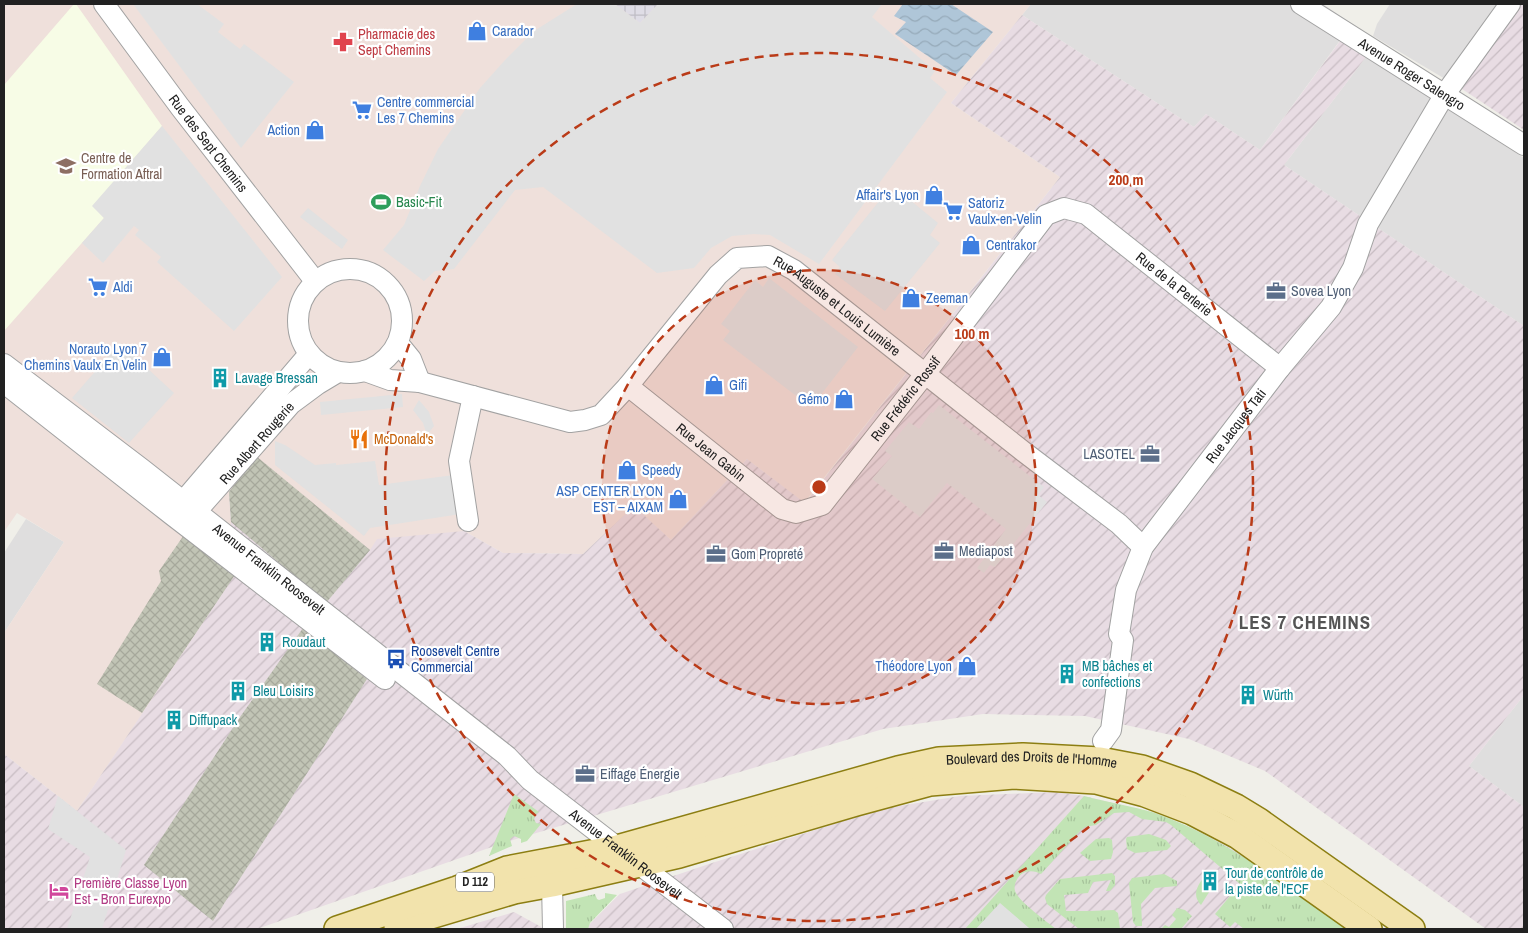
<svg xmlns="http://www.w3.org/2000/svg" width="1528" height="933" font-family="'Archivo Narrow',sans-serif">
<defs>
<pattern id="industrial-furrows" width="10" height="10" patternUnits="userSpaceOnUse" patternTransform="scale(1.25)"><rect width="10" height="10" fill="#e8dce3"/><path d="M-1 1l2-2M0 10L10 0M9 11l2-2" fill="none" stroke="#c7bcc2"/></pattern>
<pattern id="construction-cross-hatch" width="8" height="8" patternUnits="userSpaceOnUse" patternTransform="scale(1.25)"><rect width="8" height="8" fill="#c1c4b5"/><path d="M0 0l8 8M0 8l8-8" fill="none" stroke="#a6a89b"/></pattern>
<pattern id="grass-tufts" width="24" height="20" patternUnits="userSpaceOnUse" patternTransform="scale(1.25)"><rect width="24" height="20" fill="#c2e4b5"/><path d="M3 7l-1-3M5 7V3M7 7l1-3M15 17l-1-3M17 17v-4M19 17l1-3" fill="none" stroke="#a6c39b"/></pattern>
<pattern id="plaza-grid" width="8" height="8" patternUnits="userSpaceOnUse" patternTransform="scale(1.25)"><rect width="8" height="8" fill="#dfdde6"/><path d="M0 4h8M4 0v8" fill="none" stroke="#bfbdc5"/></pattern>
<pattern id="water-waves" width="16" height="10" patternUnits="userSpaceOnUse" patternTransform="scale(1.25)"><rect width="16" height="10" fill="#afc6d8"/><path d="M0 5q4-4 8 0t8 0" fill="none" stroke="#96aab9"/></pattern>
</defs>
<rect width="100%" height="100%" fill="#f0efe9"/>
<g fill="#dfdede">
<polygon points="1031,4 1323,4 1352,24 1260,150 1206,114 1194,127 1022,15"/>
<polygon points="1390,4 1521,4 1462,89 1373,36 1377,24"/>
<polygon points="1366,57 1524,158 1524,326 1284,165"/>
<polygon points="26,519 64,542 4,633 4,553"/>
<polygon points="1524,695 1524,807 1469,766"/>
</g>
<polygon fill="#efe0db" points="4,4 1031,4 951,103 1060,177 804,503 747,459 671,540 634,507 583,554 503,553 464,531 370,550 229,492 235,576 77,811 4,754 4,633 64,542 17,513 4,532"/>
<g fill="url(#industrial-furrows)">
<polygon points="1521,4 1524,4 1524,130 1462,89"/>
<polygon points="1022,15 1194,127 1206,114 1260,150 1340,41 1366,57 1284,165 1524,326 1524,695 1469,766 1524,807 1524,929 1486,929 1265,771 1189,739 1085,716 983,714 883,729 506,842 257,929 4,929 4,754 77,811 234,576 229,492 258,460 370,550 377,539 464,531 503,553 583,554 634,506 671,540 747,459 805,503 1060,177 951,103"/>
<polygon points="1055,792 1084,796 1154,813 1191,828 1234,850 1346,929 585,929 620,894 712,863 881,809 960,796"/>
<polygon points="514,912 545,929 457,929"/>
</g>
<polygon fill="#f7fce6" points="74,4 76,4 162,126 93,206 104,218 4,331 4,85"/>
<g fill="url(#construction-cross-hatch)">
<polygon points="256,456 370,550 326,603 231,522 229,492"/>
<polygon points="184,535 235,575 142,713 97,684 161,581 159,571"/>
<polygon points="303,628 367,679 213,921 144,865 240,717"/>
</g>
<g fill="url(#grass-tufts)">
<polygon points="514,794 539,812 536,814 534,819 536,823 541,824 527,841 521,843 521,839 514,836 510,839 512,846 489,856"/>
<path d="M1084,796c23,6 48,10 71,17 71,25 131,73 191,116h-102l-9,-7 -5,5 -15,-13 25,-30 -69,-59 -5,-3 -24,-3 -13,-7 -15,1 -18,12 -11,2 -4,3 -40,44c-5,-3 -12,-4 -18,-1 -6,4 -11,13 -7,20 4,9 31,29 40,36h-26l-30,-25 -24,25h-11z"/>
<polygon points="1149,834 1166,840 1171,846 1167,850 1135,853 1127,849 1126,839 1127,837"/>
<polygon points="1109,838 1112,840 1113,852 1111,859 1090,861 1080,853 1096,839"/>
<path d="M1112,873l3,3v9l-5,6h-4l5,-11 -18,2 -5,11 -24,2 2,16c16,0 32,0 48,-1l4,3 2,16h-41l-32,-25 -2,-6 1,-3 14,-16z"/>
<polygon points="1164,874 1177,881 1177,886 1155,888 1141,904 1142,923 1142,926 1136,926 1133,922 1129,883 1132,878"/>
<path d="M1204,877l2,2 -3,4 8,6 -10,16c-9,-10 -4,-19 3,-28z"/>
<polygon points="605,893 617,895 590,923 588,929 566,929 566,901 595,894 597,899 599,900 605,898"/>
<polygon points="1177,908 1185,910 1192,916 1181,929 1161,929 1165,925 1169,927 1176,919 1172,915"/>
</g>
<g fill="#e1e1e1">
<polygon points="133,4 197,4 224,24 218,32 240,49 244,44 294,82 241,148"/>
<polygon points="577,4 615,4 640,23 658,4 882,4 872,17 935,71 930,78 947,92 819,264 770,235 754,234 732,236 711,248 694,268 657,273 543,187 515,190 454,269 435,271 424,281 383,250 404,225 420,186 438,149 480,88 506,59 534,31"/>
<polygon points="162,126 282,277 234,331 157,262 161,257 135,235 139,230 134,226 103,263 82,243 104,218 92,206"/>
<polygon points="899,191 938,223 930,235 940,243 885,311 835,274 840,267 832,260 884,195 892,201"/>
<polygon points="308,208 348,240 342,249 300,217"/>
<polygon points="769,278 858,347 816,401 804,392 799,398 723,340 730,331 721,324 755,280 763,287"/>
<polygon points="120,343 174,393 129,443 72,398"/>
<polygon points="402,394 403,407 321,415 320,402"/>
<polygon points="419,400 429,412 434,426 427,435 423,423 413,410"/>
<polygon points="939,405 1044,487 1038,495 1047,502 995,567 990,565 984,573 977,568 1006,529 947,483 920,517 872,479 892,456 885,451 909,422 919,429 931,412 933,413"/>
<polygon points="275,441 285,445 315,465 336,463 336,465 375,461 379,485 461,474 467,513 370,528 364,536 275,465"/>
<polygon points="58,796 126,850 102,929 67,929 90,857 48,829"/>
<polygon points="1000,903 1030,929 976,929"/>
</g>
<polygon fill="url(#plaza-grid)" points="615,4 658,4 640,23"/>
<polygon fill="url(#water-waves)" points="903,4 951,4 993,32 956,75 895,34 906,22 894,16"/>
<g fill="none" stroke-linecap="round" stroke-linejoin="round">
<defs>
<g id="minor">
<path id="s1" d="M104,4l76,103 135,174"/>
<path id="s2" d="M1301,4l223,141"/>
<circle cx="350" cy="321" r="52"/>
<polyline points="398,343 411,359 420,382"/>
<path id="s3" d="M4,364l138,105 365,287 23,24 193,149"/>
<path id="s4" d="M365,371l25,9 30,2 150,40 15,-2 16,-5 27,-29 90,-111 19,-17 31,-2 26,14 230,182 95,72 24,23"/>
<polyline points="4,383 172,515 385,679"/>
<path id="s5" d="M628,386l154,123 14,4 26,-8 103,-131 121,-159 18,-7 22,6 194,154"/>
<polyline points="174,512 309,354"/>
<path id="s6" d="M188,521l103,-117 27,-20 20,-12"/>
<polyline points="468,521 459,461 473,396"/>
<path id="s7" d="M1103,741l8,-11 12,-90 -4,-6 7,-44 17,-43 137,-179 51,-61 22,-39 15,-44 77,-130 65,-90"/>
<polyline points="552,884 553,929"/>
</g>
<g id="major">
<polyline points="397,926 514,891 552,884 679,855 856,803 930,783 1014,776 1096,781 1145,794 1192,812 1238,836 1369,929"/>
<path id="s8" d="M337,929l120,-40 50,-20 110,-21 281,-79 41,-9 84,-4 77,4 42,8 48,17 46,22 23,14 153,108"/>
</g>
</defs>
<use href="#minor" stroke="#a2a2a2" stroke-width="22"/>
<use href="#major" stroke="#8c7e12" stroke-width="28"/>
<use href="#minor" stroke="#fff" stroke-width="20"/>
<use href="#major" stroke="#f2e3ac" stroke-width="25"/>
</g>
<circle cx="819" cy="487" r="217" fill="#ba3b18" fill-opacity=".12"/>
<g fill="none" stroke="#ba3b18" stroke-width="2.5" stroke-dasharray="9 6">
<circle cx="819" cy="487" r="217"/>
<circle cx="819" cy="487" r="434"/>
</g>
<defs>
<symbol id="shop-bare" viewBox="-9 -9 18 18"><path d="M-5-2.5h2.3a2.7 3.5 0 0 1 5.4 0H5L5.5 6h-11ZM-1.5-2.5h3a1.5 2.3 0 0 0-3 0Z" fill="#3f7fe0" stroke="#fff" stroke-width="2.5" paint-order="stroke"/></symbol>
<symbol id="pharmacy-bare" viewBox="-9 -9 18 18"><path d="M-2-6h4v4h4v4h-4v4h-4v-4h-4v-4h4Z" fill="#e0444e" stroke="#fff" stroke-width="2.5" paint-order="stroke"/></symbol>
<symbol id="supermarket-bare" viewBox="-9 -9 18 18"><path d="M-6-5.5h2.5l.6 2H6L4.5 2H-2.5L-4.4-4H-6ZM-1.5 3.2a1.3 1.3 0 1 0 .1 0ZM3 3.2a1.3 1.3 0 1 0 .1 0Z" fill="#3f7fe0" stroke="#fff" stroke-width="2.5" paint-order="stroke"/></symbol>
<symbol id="university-bare" viewBox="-9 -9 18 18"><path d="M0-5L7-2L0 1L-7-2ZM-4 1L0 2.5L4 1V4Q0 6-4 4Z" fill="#8d6e63" stroke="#fff" stroke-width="2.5" paint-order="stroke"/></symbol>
<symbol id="stadium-bare" viewBox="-9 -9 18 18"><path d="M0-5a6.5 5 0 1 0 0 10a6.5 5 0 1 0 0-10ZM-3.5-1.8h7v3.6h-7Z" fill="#2e9e5b" stroke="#fff" stroke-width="2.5" paint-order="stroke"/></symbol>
<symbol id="office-bare" viewBox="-9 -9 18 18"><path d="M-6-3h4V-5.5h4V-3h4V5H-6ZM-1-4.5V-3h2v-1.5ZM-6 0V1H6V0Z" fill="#5c6f8a" stroke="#fff" stroke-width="2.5" paint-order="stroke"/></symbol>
<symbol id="building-bare" viewBox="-9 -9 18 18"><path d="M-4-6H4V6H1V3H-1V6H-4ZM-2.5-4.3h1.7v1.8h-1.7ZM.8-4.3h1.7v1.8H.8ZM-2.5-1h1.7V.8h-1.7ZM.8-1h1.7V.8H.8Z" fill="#0f9aa8" stroke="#fff" stroke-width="2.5" paint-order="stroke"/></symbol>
<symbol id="restaurant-bare" viewBox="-9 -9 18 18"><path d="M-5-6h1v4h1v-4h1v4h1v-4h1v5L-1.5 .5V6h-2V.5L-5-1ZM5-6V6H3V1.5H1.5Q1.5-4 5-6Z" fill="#e8710a" stroke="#fff" stroke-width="2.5" paint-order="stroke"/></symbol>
<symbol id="bus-bare" viewBox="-9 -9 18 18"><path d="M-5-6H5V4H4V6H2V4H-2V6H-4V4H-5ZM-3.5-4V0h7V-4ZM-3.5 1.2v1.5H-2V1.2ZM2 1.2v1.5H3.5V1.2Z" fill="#1a4fb4" stroke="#fff" stroke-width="2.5" paint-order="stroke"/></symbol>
<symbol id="hotel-bare" viewBox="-9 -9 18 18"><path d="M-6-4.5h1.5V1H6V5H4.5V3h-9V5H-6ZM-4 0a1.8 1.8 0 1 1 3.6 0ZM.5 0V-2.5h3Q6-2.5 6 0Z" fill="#d1479c" stroke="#fff" stroke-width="2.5" paint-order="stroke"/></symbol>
</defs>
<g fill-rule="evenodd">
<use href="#shop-bare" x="463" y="17" width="28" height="28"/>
<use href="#pharmacy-bare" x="329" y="28" width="28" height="28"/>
<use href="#supermarket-bare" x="348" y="96" width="28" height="28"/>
<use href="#shop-bare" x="301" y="116" width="28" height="28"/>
<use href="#university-bare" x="52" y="152" width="28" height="28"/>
<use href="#shop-bare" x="920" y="181" width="28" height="28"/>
<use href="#stadium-bare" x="367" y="188" width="28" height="28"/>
<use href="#supermarket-bare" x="939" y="197" width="28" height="28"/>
<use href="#shop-bare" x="957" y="231" width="28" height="28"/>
<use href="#supermarket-bare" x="84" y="273" width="28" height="28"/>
<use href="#office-bare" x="1262" y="277" width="28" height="28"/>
<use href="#shop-bare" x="897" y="284" width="28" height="28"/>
<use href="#shop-bare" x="148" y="343" width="28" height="28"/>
<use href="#building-bare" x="206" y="364" width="28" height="28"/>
<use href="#shop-bare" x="700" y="371" width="28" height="28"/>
<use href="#shop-bare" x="830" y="385" width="28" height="28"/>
<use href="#restaurant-bare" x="345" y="425" width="28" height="28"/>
<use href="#office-bare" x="1136" y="440" width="28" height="28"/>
<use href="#shop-bare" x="613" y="456" width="28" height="28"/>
<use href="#shop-bare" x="664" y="485" width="28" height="28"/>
<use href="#office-bare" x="930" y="537" width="28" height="28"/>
<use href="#office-bare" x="702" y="540" width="28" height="28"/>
<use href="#building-bare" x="253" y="628" width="28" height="28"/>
<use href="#bus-bare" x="382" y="645" width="28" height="28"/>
<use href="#shop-bare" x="953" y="652" width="28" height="28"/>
<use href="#building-bare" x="1053" y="660" width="28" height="28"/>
<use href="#building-bare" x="224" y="677" width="28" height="28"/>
<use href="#building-bare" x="1234" y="681" width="28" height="28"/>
<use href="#building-bare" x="160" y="706" width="28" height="28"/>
<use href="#office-bare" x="571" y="760" width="28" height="28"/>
<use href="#building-bare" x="1196" y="867" width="28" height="28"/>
<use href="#hotel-bare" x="45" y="877" width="28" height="28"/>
</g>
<g text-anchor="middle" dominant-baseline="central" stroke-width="4.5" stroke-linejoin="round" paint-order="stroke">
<rect fill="#fff" stroke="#646464" stroke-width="1" x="456" y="872.5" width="38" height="19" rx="4"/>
<g font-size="12" font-weight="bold" fill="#212121">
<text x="475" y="882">D 112</text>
</g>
<g font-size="14" fill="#366cbe" stroke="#fff" text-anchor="start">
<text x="492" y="31">Carador</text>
<text x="377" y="102">Centre commercial<tspan x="377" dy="16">Les 7 Chemins</tspan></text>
<text x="300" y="130" text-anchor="end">Action</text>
<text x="919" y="195" text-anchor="end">Affair's Lyon</text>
<text x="968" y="203">Satoriz<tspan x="968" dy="16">Vaulx-en-Velin</tspan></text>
<text x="986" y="245">Centrakor</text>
<text x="113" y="287">Aldi</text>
<text x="926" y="298">Zeeman</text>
<text x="147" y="349" text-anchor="end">Norauto Lyon 7<tspan x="147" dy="16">Chemins Vaulx En Velin</tspan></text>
<text x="729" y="385">Gifi</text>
<text x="829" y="399" text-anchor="end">Gémo</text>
<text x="642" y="470">Speedy</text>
<text x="663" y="491" text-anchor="end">ASP CENTER LYON<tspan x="663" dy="16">EST – AIXAM</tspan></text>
<text x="952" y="666" text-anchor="end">Théodore Lyon</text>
</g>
<g font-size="14" fill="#be3a42" stroke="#fff" text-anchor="start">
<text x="358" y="34">Pharmacie des<tspan x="358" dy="16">Sept Chemins</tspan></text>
</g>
<g font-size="14" fill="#212121" stroke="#fff">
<text stroke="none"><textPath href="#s2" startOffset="131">Avenue Roger Salengro</textPath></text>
<text stroke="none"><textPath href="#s1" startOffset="174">Rue des Sept Chemins</textPath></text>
<text stroke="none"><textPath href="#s5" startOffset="760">Rue de la Perlerie</textPath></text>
<text stroke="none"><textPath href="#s4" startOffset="568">Rue Auguste et Louis Lumière</textPath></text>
<text stroke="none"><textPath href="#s5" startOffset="374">Rue Frédéric Rossif</textPath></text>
<text stroke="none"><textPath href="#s7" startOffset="355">Rue Jacques Tati</textPath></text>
<text stroke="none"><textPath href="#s6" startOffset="104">Rue Albert Rougerie</textPath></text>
<text stroke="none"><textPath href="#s5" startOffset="106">Rue Jean Gabin</textPath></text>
<text stroke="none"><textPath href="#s3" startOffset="335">Avenue Franklin Roosevelt</textPath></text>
<text stroke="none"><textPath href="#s8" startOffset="719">Boulevard des Droits de l'Homme</textPath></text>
<text stroke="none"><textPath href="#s3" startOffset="792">Avenue Franklin Roosevelt</textPath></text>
</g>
<g font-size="14" fill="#785e54" stroke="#fff" text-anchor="start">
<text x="81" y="158">Centre de<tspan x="81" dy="16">Formation Aftral</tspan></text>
</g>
<g font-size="14" fill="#27864d" stroke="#fff" text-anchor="start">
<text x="396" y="202">Basic-Fit</text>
</g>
<g font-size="14" fill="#4e5e75" stroke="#fff" text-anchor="start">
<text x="1291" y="291">Sovea Lyon</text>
<text x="1135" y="454" text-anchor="end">LASOTEL</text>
<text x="959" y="551">Mediapost</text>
<text x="731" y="554">Gom Propreté</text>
<text x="600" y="774">Eiffage Énergie</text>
</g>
<g font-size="14" fill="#0d838f" stroke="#fff" text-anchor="start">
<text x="235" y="378">Lavage Bressan</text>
<text x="282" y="642">Roudaut</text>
<text x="1082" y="666">MB bâches et<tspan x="1082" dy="16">confections</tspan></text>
<text x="253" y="691">Bleu Loisirs</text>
<text x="1263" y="695">Würth</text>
<text x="189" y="720">Diffupack</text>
<text x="1225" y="873">Tour de contrôle de<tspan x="1225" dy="16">la piste de l'ECF</tspan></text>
</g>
<g font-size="14" fill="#c56008" stroke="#fff" text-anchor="start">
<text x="374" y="439">McDonald's</text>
</g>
<g font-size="14" fill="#164399" stroke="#fff" text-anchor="start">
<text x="411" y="651">Roosevelt Centre<tspan x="411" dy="16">Commercial</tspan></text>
</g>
<g font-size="14" fill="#b23c85" stroke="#fff" text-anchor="start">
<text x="74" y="883">Première Classe Lyon<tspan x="74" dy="16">Est - Bron Eurexpo</tspan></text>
</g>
<g font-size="19" font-weight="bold" letter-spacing="1" fill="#545454" stroke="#fff">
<text x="1305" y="622">LES 7 CHEMINS</text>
</g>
</g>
<circle cx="819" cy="487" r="8" fill="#ba3b18" stroke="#fff" stroke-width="2.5"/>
<g font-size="15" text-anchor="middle" font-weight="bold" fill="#ba3b18" stroke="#fff" stroke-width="4.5" stroke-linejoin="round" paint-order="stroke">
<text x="1126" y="185">200 m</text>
<text x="972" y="339">100 m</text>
</g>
<rect width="1528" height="933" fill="none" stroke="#212121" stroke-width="10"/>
</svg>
